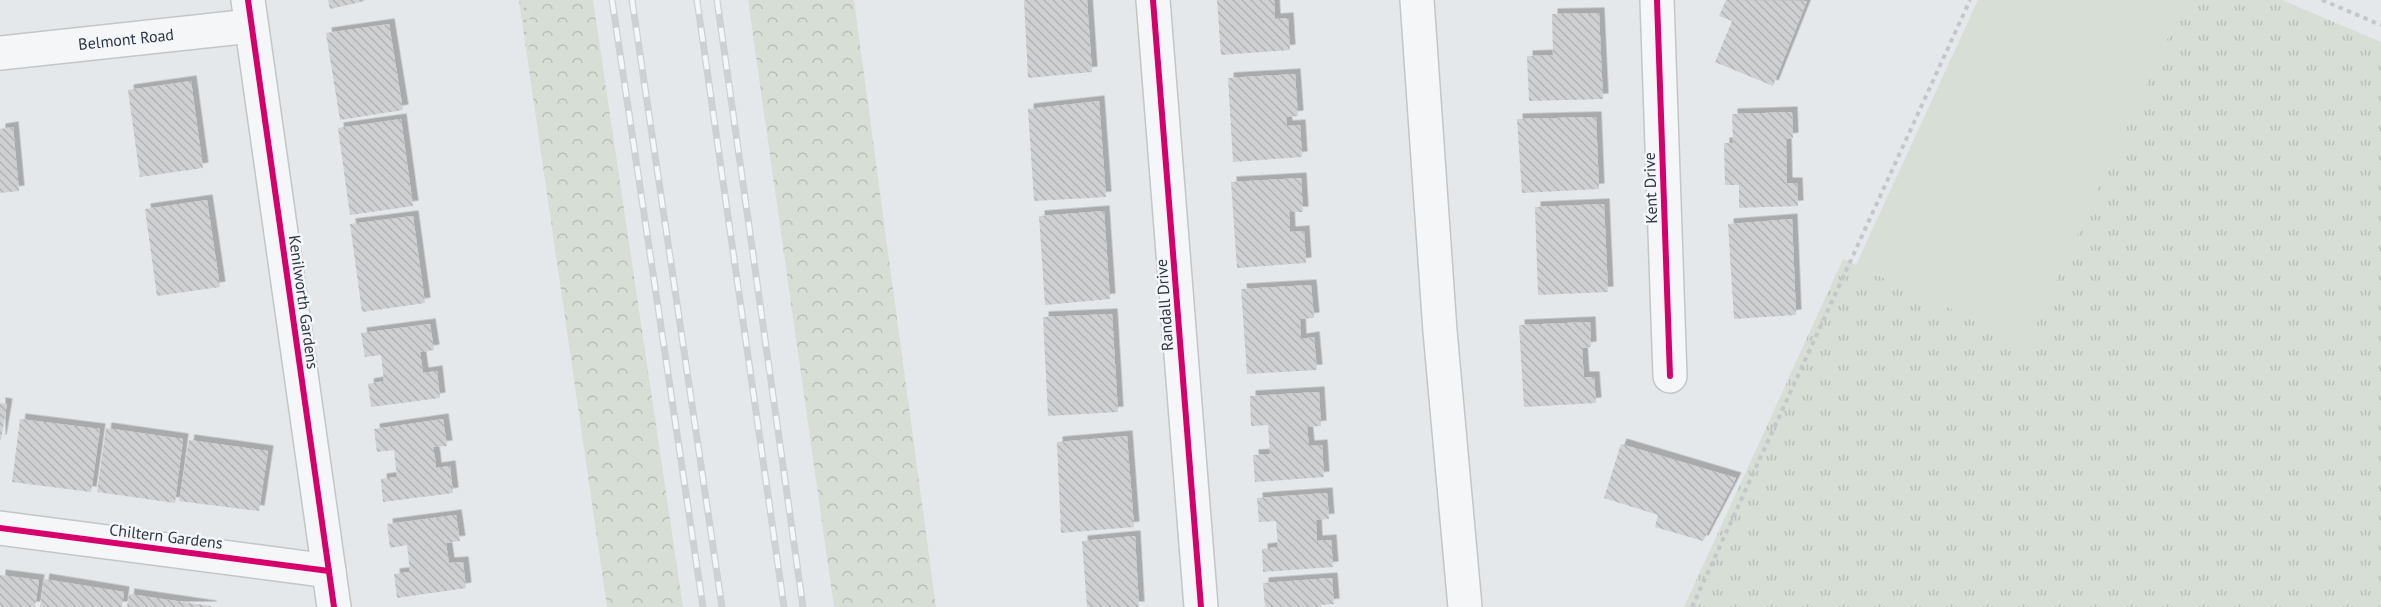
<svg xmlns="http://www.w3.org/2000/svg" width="2381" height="607" font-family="'PT Sans',sans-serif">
<defs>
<pattern id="grass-dots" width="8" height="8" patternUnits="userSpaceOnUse" patternTransform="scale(1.5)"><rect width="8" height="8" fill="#d7ded6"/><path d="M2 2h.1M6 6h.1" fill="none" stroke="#b9bfb9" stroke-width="1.8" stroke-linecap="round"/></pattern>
<pattern id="forest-crowns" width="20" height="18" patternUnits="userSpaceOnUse" patternTransform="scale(1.5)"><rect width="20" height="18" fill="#d7ded6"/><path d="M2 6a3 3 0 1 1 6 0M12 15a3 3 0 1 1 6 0" fill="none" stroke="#b9bfb9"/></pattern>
<pattern id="park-tufts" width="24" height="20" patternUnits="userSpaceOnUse" patternTransform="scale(1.5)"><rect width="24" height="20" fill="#d7ded6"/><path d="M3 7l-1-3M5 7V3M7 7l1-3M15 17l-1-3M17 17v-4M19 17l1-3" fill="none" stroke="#b9bfb9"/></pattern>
<pattern id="building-back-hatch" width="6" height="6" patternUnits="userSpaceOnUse" patternTransform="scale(1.5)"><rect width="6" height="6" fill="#ced0d2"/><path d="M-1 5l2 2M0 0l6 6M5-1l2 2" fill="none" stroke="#b1b3b6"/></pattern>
<filter id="shadow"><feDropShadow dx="5.5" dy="-5.5" stdDeviation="0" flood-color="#0004"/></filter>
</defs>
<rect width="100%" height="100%" fill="#e5e8ea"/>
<polygon fill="url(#grass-dots)" points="519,0 530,0 528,63"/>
<g fill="url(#forest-crowns)">
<polygon points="530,0 593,0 683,607 607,607 528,63"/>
<polygon points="748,0 854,0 936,607 834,607"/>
</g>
<polygon fill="url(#park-tufts)" points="2185,0 2282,0 2381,42 2381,607 1684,607 1843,259 2027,344"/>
<polygon fill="#d7ded6" points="1978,0 2185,0 2027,344 1856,265"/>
<g fill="url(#building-back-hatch)" filter="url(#shadow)">
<polygon points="328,0 365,0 365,1 330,9"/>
<polygon points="1024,0 1087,0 1092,72 1028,78"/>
<polygon points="1217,0 1274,0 1275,19 1288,18 1290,50 1221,55"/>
<polygon points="1726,0 1807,1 1773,86 1715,62 1732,21 1719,16"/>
<polygon points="1599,13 1603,99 1529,101 1527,56 1553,55 1552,14"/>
<polygon points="389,24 403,110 340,120 326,33"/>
<polygon points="1295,74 1298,116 1286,117 1287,126 1300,125 1302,157 1233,162 1228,78"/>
<polygon points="191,81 203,168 140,177 128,90"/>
<polygon points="1099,101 1106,197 1034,201 1028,109"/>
<polygon points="1792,112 1793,138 1786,139 1787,183 1797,183 1798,206 1739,208 1739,185 1725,185 1724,143 1733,143 1732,114"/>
<polygon points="1596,117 1599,189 1522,193 1517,119"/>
<polygon points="401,119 413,206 350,215 338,128"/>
<polygon points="13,127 19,191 0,193 0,129"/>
<polygon points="1301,178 1303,212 1289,212 1290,232 1304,231 1306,263 1237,268 1231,182"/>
<polygon points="207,200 220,287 157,296 145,209"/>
<polygon points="1604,204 1608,292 1538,295 1535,207"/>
<polygon points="1104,211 1110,299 1045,305 1039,216"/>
<polygon points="413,216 425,303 362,312 350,224"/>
<polygon points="1792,219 1796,315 1734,319 1728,224"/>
<polygon points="1311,285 1314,318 1300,319 1301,339 1314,337 1317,370 1247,374 1241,289"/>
<polygon points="1112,314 1118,412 1048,416 1043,317"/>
<polygon points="1590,322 1591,347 1582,348 1583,364 1584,377 1594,377 1596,403 1524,407 1519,325"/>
<polygon points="430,324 434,350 420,352 423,373 437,371 440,398 371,407 368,384 384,381 381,355 365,357 361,333"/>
<polygon points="1319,392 1321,426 1307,427 1309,446 1322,445 1324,477 1255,482 1253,455 1270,454 1268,425 1251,426 1250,396"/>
<polygon points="0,403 7,404 1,440 0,440"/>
<polygon points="20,419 100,429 91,492 12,482"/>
<polygon points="443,419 447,446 433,447 435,458 436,468 450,466 453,493 383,502 381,479 397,477 394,450 377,452 374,429"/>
<polygon points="106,428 183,439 175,503 97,492"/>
<polygon points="1127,436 1134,527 1061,533 1057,442"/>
<polygon points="189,440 268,451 259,511 179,501"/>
<polygon points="1621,444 1736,478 1703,541 1655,527 1658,515 1604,498"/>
<polygon points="1327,493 1329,519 1316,520 1317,541 1331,540 1333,567 1263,572 1262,549 1278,547 1276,521 1259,522 1257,498"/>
<polygon points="456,515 460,541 446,543 449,563 463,562 466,588 397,598 394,574 410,572 407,545 390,548 387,524"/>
<polygon points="1135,536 1139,607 1087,607 1082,541"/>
<polygon points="0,575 39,580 35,607 0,607"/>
<polygon points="1332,578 1334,604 1321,605 1321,607 1265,607 1263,583"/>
<polygon points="44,579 124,592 122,607 40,607"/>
<polygon points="129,594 211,606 211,607 127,607"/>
</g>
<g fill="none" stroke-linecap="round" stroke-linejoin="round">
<defs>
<g id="minor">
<polyline points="248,0 334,607"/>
<polyline points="1153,0 1201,607"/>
<polyline points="1417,0 1440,331 1465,607"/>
<polyline points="1657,0 1670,376"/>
<polyline points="0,53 251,26"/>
<polyline points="0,528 329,571"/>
</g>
</defs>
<use href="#minor" stroke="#c3c6c8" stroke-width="36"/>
<g stroke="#c3c7c9" stroke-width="4" stroke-dasharray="4.5 4.5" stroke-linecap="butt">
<polyline points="2322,0 2381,25"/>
<polyline points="1692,607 1970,0"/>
</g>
<use href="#minor" stroke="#f5f6f7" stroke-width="33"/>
<defs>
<g id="rail">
<polyline points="612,0 703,607"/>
<polyline points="632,0 722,607"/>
<polyline points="697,0 784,607"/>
<polyline points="717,0 803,607"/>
</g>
</defs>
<use href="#rail" stroke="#ced0d2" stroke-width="7"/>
<use href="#rail" stroke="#f4f6f9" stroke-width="4.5" stroke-dasharray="14" stroke-linecap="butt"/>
<defs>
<g id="cycleway">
<polyline points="248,0 334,607"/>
<polyline points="1153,0 1201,607"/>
<polyline points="1657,0 1670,376"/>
<polyline points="0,528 329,571"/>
</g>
</defs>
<use href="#cycleway" stroke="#f4f6f9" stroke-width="10"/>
<use href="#cycleway" stroke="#d6006c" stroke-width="6"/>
</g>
<g text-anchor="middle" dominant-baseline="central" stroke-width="5" stroke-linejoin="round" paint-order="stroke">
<g font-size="16" fill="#2c3743" stroke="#f4f6f9">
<text transform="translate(126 39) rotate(-6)">Belmont Road</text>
<text transform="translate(1650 188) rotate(-92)">Kent Drive</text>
<text transform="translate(304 302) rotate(82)">Kenilworth Gardens</text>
<text transform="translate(1164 305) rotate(-94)">Randall Drive</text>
<text transform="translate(166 536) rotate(7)">Chiltern Gardens</text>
</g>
</g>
</svg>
